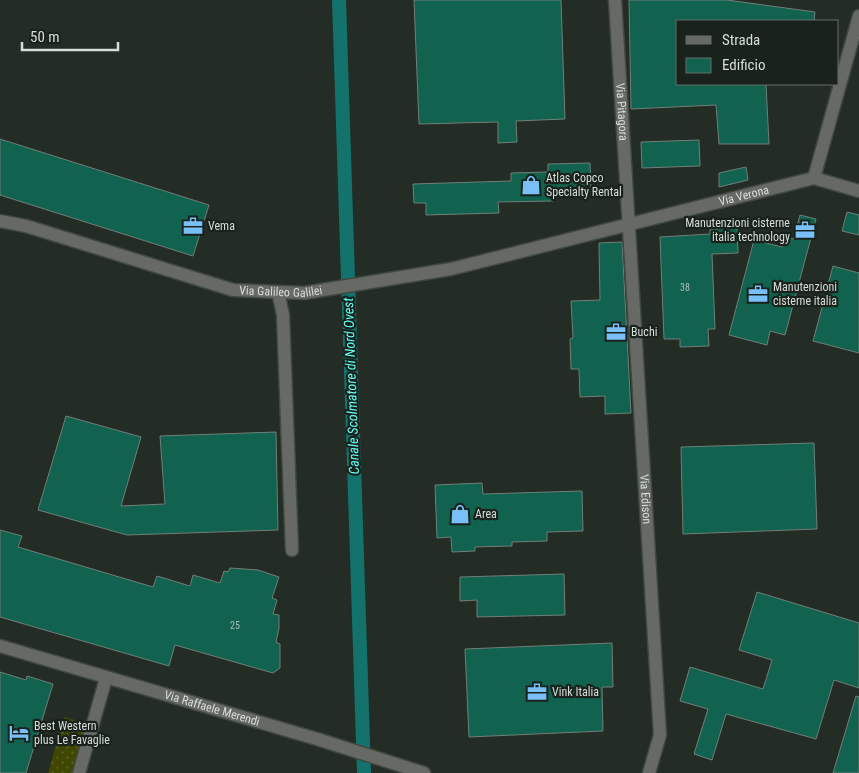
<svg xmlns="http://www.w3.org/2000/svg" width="859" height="773" font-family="'Roboto Condensed',sans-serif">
<defs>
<pattern id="grass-dots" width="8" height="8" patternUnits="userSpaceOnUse" patternTransform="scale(1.25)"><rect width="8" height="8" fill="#404700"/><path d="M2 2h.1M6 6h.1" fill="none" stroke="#5b6125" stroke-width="1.8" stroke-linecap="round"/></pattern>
</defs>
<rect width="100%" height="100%" fill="#232c25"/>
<polygon fill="url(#grass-dots)" points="64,717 87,724 73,773 48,773"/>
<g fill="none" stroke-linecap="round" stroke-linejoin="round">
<polyline stroke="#14726d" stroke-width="14" points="339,0 364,773"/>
</g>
<g fill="#11624e" stroke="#717f79">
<polygon points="414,0 561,0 565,119 516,121 517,142 498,143 498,122 419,124"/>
<polygon points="629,0 727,0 815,12 814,21 678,21 678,84 766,84 769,144 719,144 716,105 631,109"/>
<polygon points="0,139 209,205 193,256 0,195"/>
<polygon points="699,140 700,166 642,168 641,142"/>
<polygon points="590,163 591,191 553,192 553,201 498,202 499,213 426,215 426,203 414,203 413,184 511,181 511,173 548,172 548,164"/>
<polygon points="746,167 748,180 719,187 719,173"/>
<polygon points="847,212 859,215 859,235 842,231"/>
<polygon points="800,215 816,219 785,335 770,331 767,345 729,335 754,240 782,247 784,237 794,239"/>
<polygon points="737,228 738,253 712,254 715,329 708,329 709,346 680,347 680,339 664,339 660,237 710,234 710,229"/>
<polygon points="622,242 631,413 605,414 605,396 580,397 579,369 571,369 570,339 573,338 571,301 600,300 599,243"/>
<polygon points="833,266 859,273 859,353 813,341"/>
<polygon points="66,416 141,437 121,506 165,504 160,436 276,432 278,530 127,535 38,510"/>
<polygon points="814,443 817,529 683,534 681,447"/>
<polygon points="482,483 483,494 582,491 583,531 547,532 547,541 512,542 512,546 475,547 475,551 452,552 451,537 437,538 435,485"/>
<polygon points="0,530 22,536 18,547 153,587 157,576 190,586 193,575 220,583 224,571 228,572 230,568 258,570 279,577 272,598 277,600 273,614 279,615 279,628 276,642 280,644 280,668 273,673 175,645 169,666 0,617"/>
<polygon points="564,574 565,615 477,617 477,600 460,601 460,577"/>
<polygon points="757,592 859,623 859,688 834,680 816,739 726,714 712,760 694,754 708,709 680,701 690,667 763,689 772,660 739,650"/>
<polygon points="612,643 613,687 602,687 603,731 469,737 465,649"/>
<polygon points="0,672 26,680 27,676 53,684 26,773 0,773"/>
<polygon points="856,696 859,697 859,773 833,773"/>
</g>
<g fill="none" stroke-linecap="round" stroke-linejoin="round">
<defs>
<g id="minor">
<path id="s1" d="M615,0l45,735 -11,38"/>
<polyline points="814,178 859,16"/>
<path id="s2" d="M0,221l26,5 207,64 71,3 147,-24 363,-91 45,13"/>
<polyline points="278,292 283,315 292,550"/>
<path id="s3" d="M0,646l317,93 107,34"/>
<polyline points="79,773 106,678"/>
</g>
</defs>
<use href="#minor" stroke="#404842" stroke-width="15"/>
<use href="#minor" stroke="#666964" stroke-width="12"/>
</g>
<defs>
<symbol id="shop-bare" viewBox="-9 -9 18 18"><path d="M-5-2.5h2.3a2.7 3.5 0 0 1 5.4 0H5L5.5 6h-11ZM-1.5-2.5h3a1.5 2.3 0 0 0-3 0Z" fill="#79bff8" stroke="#19221c" stroke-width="2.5" paint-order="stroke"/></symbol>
<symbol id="office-bare" viewBox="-9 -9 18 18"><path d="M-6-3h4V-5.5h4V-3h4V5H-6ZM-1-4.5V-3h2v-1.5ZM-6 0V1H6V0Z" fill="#79bff8" stroke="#19221c" stroke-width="2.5" paint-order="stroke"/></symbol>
<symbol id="hotel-bare" viewBox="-9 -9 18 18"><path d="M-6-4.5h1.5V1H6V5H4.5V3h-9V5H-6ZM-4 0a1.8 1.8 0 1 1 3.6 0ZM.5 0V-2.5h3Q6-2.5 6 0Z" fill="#79bff8" stroke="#19221c" stroke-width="2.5" paint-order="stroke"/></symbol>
</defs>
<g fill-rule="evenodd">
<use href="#shop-bare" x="517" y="171" width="28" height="28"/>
<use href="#office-bare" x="179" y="212" width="28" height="28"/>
<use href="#office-bare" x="791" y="216" width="28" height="28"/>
<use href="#office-bare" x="744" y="280" width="28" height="28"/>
<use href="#office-bare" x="602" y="318" width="28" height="28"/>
<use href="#shop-bare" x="446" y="500" width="28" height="28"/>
<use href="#office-bare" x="523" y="678" width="28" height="28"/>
<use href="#hotel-bare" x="5" y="719" width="28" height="28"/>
</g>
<g text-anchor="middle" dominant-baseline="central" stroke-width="4.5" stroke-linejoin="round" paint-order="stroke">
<g font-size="10" fill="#a6bfb6">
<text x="685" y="287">38</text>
<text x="235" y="625">25</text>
</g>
<g font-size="12" fill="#d8ded9" stroke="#19221c">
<text stroke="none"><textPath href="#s1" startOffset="112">Via Pitagora</textPath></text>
<text stroke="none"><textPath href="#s2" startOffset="765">Via Verona</textPath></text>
<text stroke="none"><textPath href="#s2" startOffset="291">Via Galileo Galilei</textPath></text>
<text stroke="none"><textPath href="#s1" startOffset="500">Via Edison</textPath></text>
<text stroke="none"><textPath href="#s3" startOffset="221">Via Raffaele Merendi</textPath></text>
</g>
<g font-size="12" fill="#d8ded9" stroke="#19221c" text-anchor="start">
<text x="546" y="178">Atlas Copco<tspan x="546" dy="14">Specialty Rental</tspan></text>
<text x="790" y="223" text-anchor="end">Manutenzioni cisterne<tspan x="790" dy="14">italia technology</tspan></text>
<text x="208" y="226">Vema</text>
<text x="773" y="287">Manutenzioni<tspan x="773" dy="14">cisterne italia</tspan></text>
<text x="631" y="332">Buchi</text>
<text x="475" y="514">Area</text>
<text x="552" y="692">Vink Italia</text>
<text x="34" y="726">Best Western<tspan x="34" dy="14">plus Le Favaglie</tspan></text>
</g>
<g font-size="14" font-style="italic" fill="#62fff5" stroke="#19221c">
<text transform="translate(351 386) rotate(-92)">Canale Scolmatore di Nord Ovest</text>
</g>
</g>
<rect x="676" y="20" width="162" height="65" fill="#19221c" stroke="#656d68"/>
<rect x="686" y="36" width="25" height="8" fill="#666964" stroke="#656d68"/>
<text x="722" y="45" font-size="15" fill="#d8ded9">Strada</text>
<rect x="686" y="58" width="25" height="15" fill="#11624e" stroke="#656d68"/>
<text x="722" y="70" font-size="15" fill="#d8ded9">Edificio</text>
<path d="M22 42v8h96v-8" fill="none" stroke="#d8ded9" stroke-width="2.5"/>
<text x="30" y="42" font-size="15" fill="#d8ded9" stroke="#19221c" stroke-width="4" paint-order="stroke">50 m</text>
</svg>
